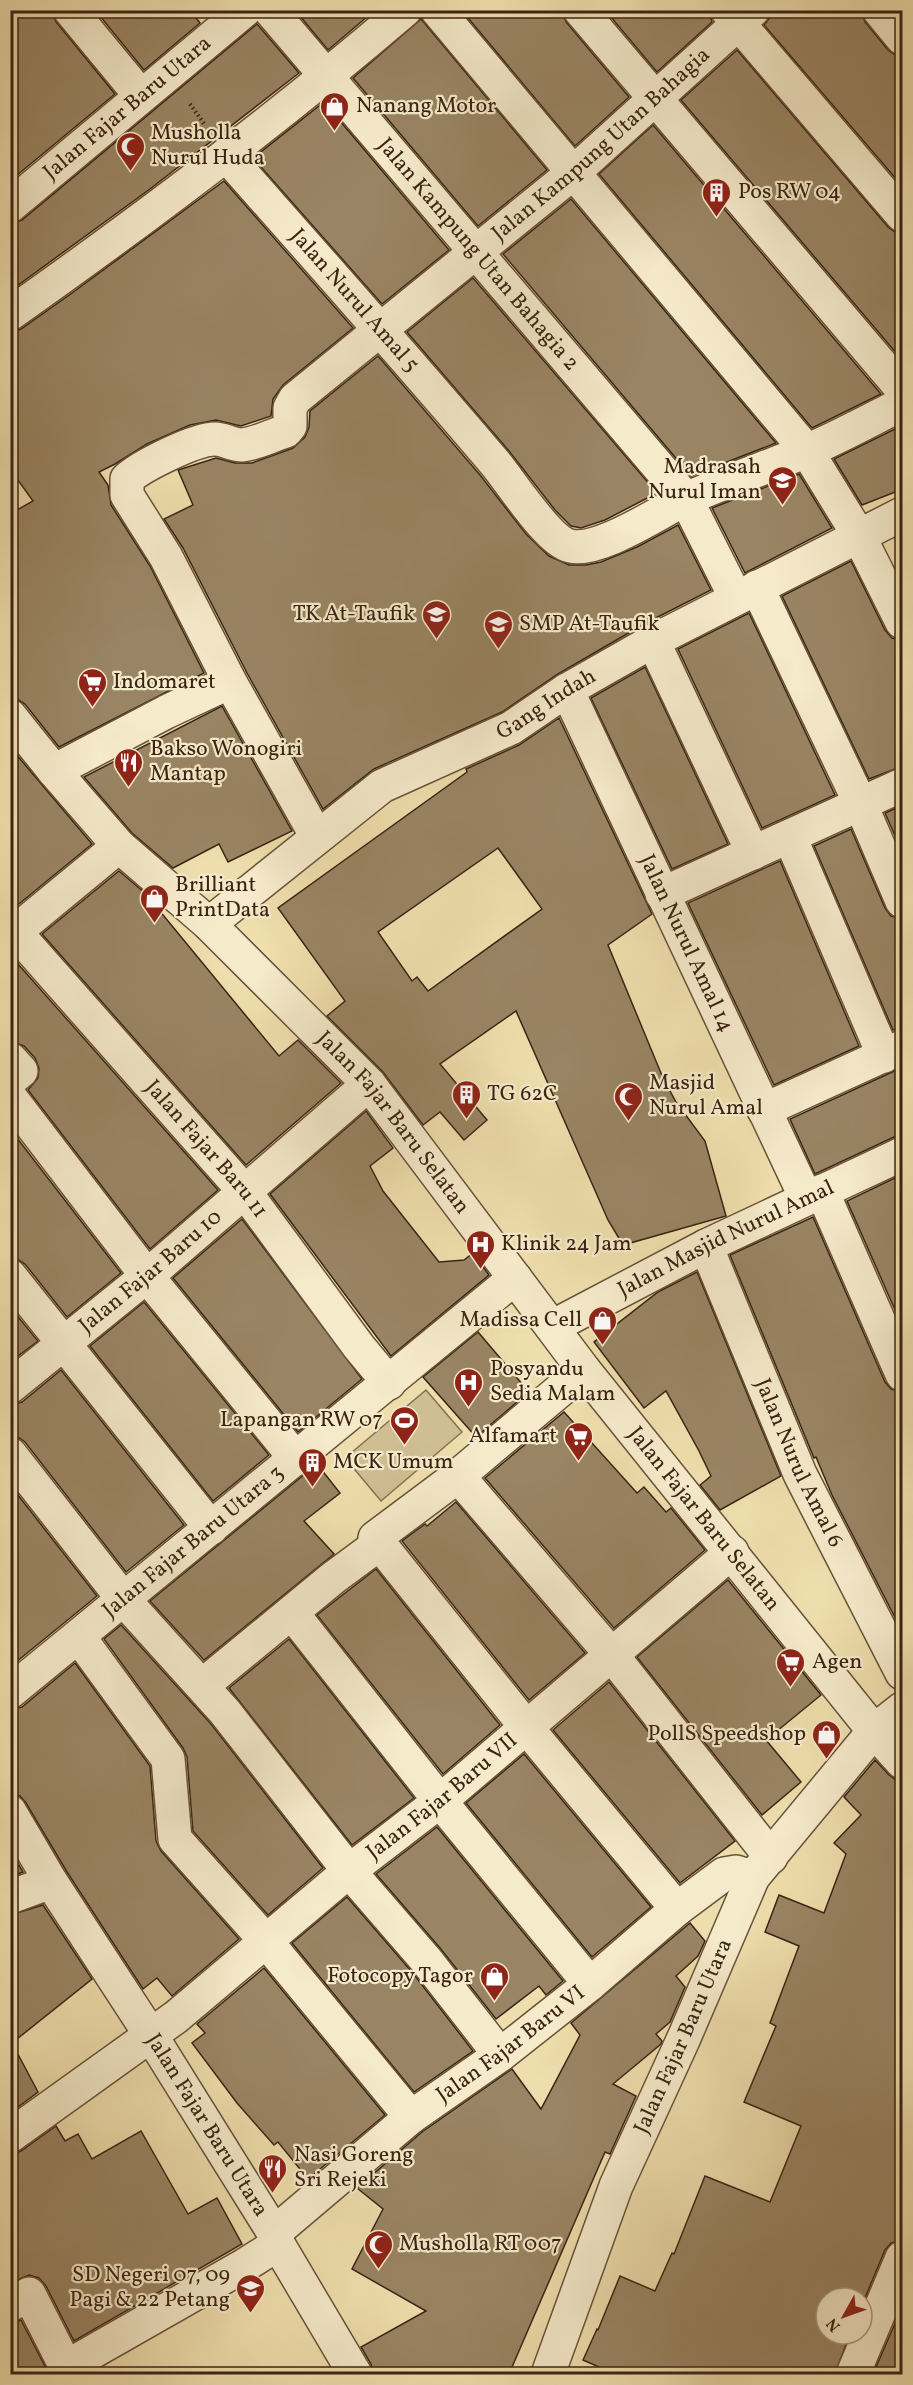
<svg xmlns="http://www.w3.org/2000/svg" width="913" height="2385" font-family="Vollkorn,serif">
<rect width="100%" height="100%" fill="#efdead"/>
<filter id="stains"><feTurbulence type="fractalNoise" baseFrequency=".00333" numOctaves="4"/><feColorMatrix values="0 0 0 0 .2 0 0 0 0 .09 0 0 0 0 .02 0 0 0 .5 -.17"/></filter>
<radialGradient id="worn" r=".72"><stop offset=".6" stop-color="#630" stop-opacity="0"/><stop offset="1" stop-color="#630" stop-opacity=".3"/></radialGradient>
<polygon fill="#d0be93" stroke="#867053" stroke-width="1.5" points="426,1390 462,1432 381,1501 345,1458"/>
<g fill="#998463" stroke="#3b2313" stroke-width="1.5" fill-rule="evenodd">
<polygon points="10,10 52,10 56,22 115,94 10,181"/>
<polygon points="95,10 190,10 200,23 144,70"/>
<polygon points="295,10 375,10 328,50"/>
<polygon points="466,10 562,10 566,22 629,97 575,146 463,12"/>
<polygon points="605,10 709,10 712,22 657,72"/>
<polygon points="771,10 861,10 865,22 888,50 895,55 903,56 903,187 764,25 771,16"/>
<polygon points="421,19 547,170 478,226 353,78"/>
<polygon points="257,24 299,73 150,189 10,291 10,224 22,220"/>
<polygon points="737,50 888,227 895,232 903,233 903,361 681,100"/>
<polygon points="324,102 449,250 382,304 253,158"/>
<polygon points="653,125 881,394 812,428 599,174"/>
<polygon points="224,181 353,328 283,385 273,399 271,416 241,426 216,420 190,425 147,444 115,464 99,472 108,485 111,505 150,566 204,673 59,747 25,704 17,699 10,698 10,514 33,501 10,469 10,333 21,329 72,293"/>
<polygon points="571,199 776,443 691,476 503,254"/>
<polygon points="473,278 657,493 605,520 581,528 571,526 555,510 509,451 407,332"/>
<polygon points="378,356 480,475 526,534 549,556 569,565 586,565 601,562 637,547 678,525 711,590 644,624 558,674 502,712 374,769 323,809 247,673 183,548 164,519 193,505 178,470 216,458 235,463 252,463 293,448 305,437 309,427 310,411"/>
<polygon points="903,425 903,489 862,505 834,459"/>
<polygon points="799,474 832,528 745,573 712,508"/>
<polygon points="851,561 885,630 892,638 903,640 903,766 869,779 782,596"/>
<polygon points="749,613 835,795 762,828 678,649"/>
<polygon points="645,667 728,844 672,869 591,698"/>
<polygon points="222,706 292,831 228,862 219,844 173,868 132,833 84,777"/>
<path d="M559,718l93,196 -44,31 55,133 13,24 29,39 21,75 -103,29 -15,-25 -92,-209 -76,53 47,56 -23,20 -24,-28 -17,13 -40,-53 -56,-56 18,-15 -67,-93 189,-136 -1,-3 53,-24zM498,848l44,61 -114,82 -11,-14 -5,4 -34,-49z"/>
<polygon points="10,747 92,844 14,908 10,908"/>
<polygon points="903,805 903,854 885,813"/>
<polygon points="851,829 885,908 891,916 903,919 903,1028 893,1030 814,846"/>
<polygon points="780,861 859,1046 774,1085 688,903"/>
<polygon points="119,871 145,893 279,1056 298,1040 341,1083 246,1165 42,934"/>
<polygon points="10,955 218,1190 150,1249 28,1090 38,1078 39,1068 35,1058 24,1046 10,1041"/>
<polygon points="903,1067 903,1135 894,1137 815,1174 790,1119"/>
<polygon points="366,1111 393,1148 370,1166 383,1191 439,1262 464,1260 473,1253 489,1275 391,1356 270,1194"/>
<polygon points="10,1129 121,1273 67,1317 25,1264 17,1259 10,1258"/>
<polygon points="903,1174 903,1328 847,1201"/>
<polygon points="813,1217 885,1382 891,1389 903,1392 903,1633 832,1495 816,1457 814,1458 730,1255"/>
<polygon points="242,1219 362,1379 298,1432 173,1278"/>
<polygon points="697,1272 781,1476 720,1510 700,1485 711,1476 699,1451 666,1391 644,1408 594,1342 658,1292"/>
<polygon points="144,1302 269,1455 213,1501 90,1346"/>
<polygon points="10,1307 38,1341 10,1362"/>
<polygon points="478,1332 529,1392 476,1437 423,1377"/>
<polygon points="61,1370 184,1525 126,1572 25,1442 18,1437 10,1436 10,1405 22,1402"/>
<polygon points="564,1412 637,1493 644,1487 666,1512 671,1508 705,1550 614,1628 485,1478"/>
<polygon points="317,1464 340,1493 304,1521 334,1554 204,1660 150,1601"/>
<polygon points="10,1485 97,1596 10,1667"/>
<polygon points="456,1502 585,1653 529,1700 402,1541 425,1524 427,1526"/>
<polygon points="376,1569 500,1725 443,1774 317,1615"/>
<polygon points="728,1580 821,1695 766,1740 801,1782 762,1815 637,1657"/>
<polygon points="121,1625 211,1724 323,1868 268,1915 193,1831 187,1757 183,1748 104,1639"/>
<polygon points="289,1639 414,1798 352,1845 229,1688"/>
<polygon points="75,1663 150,1766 156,1841 161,1851 239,1939 172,1996 157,1978 143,1989 67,1872 26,1803 20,1796 10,1793 10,1710 22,1707"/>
<polygon points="609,1682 735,1841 680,1883 553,1730"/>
<polygon points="524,1754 651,1907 592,1957 466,1803"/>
<polygon points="875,1760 889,1775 896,1780 903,1780 903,2240 891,2243 885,2250 862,2305 862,2298 826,2298 826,2334 850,2334 835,2374 615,2374 583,2360 597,2329 598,2330 620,2276 655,2291 672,2253 674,2254 705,2176 770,2202 801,2126 744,2102 776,2026 770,2023 799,1946 765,1932 779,1895 824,1913 846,1854 834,1843 861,1815 844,1797"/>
<polygon points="437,1827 563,1981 546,1995 539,1986 496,2019 440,1948 376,1874"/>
<polygon points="10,1850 23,1872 10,1877"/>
<polygon points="347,1897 412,1972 473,2051 414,2092 292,1943"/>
<polygon points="43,1905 92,1979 12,2043 38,2092 10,2113 10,1915"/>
<polygon points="690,1923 705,1941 698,1956 676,1976 685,1987 670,2022 656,2034 662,2041 661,2044 613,2084 636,2096 610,2154 605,2152 509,2374 374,2374 371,2364 361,2347 426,2311 352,2269 383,2209 357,2188 422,2132 512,2069 541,2109 580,2035 571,2023"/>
<polygon points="264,1968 385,2115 308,2179 278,2142 274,2145 237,2103 192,2043 205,2033 197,2024"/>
<polygon points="56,2126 65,2141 78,2134 92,2159 141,2131 188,2214 217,2198 242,2244 74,2341 46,2286 39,2278 29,2275 10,2283 10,2155 21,2151"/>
<polygon points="903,2305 903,2374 873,2374"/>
<polygon points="21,2320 49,2374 10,2374 10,2324"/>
</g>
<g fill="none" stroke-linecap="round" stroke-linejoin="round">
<defs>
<g id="minor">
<polyline points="70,10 141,96"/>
<path id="s1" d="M270,10l416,489 50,99"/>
<polyline points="437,10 807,451 859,536 902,622"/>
<polyline points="580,10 902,389"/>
<polyline points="727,10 902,215"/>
<polyline points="879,10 902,38"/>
<path id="s2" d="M226,155c90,102 181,204 269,308 16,19 53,78 75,83 29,7 89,-34 116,-47 39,-17 79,-31 118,-47 34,-14 66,-32 98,-48"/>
<path id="s3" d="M10,206l235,-196"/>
<path d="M10,314c136,-96 269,-196 395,-304"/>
<polyline points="757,587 861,805 902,901"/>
<polyline points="653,641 753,853"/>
<path id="s4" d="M567,690l239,508"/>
<path id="s5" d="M10,716l44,55 65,75 90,78 160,160 215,286 290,361 28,31"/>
<polyline points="54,771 166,712 230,682"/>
<path id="s6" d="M317,837l-87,-155 -64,-125 -39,-62v-16c14,-13 68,-40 88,-40 9,0 17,6 27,6 14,-1 31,-10 44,-14l4,-5v-18l5,-9 278,-226 180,-163"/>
<polyline points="790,837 884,1056"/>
<polyline points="662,894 902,785"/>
<path id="s7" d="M209,924l173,-138 129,-58 56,-38 86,-49 249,-127"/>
<path id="s8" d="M10,926l235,266 114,155 30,36"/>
<polyline points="10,936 119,846"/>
<polyline points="10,1059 21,1071 10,1080"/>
<polyline points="10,1097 147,1276 296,1459"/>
<polyline points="764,1110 902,1047"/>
<polyline points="822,1191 902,1374"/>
<path id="s9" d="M706,1246l94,228 102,199"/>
<polyline points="10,1276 211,1528"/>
<path id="s10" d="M552,1327l154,-81 196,-92"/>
<polyline points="584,1370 458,1476 375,1538 527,1728 677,1909"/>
<path id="s11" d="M10,1387l137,-111 222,-192"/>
<polyline points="10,1454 124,1600 225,1712 349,1871 426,1960 500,2055"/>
<polyline points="458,1476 611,1654 771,1857"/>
<polyline points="292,1613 440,1801 590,1984"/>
<polyline points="79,1637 168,1759 175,1839 266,1941 411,2117"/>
<polyline points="203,1685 333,1578 379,1544"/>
<path id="s12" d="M10,1692l505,-414"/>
<path id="s13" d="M10,1812l41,70 99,152 124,199 4,11 77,130"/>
<polyline points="10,1897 51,1882"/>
<path id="s14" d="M10,2136l166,-119 173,-146 91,-70 292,-249"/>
<path id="s15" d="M274,2233l137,-116 89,-62 90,-71 87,-75 47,-35 12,-2 17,5"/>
<polyline points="10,2305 29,2294 66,2367 245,2265 278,2244"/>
<path id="s16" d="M548,2374l68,-188 67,-146 70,-163 121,-146 28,-22"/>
<polyline points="853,2374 902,2258"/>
</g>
</defs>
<use href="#minor" stroke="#68523a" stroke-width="36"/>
<polyline stroke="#3b2313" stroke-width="4" stroke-dasharray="1.5 3" stroke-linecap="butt" points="190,104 205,125"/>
<use href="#minor" stroke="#f5eaca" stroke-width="33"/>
</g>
<defs>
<symbol id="shop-pin" viewBox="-11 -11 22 30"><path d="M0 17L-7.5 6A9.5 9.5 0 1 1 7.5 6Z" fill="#8f2418" stroke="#f5eaca"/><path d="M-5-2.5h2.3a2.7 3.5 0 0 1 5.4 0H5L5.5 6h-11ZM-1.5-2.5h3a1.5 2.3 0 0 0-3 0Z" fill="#fff"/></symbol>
<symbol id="mosque-pin" viewBox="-11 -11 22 30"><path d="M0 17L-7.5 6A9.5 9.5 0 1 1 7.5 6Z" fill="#8f2418" stroke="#f5eaca"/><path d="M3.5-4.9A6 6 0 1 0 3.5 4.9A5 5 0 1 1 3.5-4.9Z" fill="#fff"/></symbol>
<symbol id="building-pin" viewBox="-11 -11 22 30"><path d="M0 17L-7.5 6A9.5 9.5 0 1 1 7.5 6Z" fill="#8f2418" stroke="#f5eaca"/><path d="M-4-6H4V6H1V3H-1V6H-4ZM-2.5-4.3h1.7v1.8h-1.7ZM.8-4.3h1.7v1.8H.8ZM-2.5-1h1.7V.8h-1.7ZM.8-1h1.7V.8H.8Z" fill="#fff"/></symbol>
<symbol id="school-pin" viewBox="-11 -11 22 30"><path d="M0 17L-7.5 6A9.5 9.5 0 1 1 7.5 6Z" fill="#8f2418" stroke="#f5eaca"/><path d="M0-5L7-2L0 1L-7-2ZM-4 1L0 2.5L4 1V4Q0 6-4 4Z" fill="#fff"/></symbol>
<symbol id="supermarket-pin" viewBox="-11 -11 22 30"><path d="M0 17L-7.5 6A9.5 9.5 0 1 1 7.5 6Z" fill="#8f2418" stroke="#f5eaca"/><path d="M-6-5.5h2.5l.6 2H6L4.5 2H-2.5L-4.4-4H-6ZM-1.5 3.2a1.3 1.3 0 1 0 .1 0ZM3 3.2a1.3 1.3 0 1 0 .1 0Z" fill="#fff"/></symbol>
<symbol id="restaurant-pin" viewBox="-11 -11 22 30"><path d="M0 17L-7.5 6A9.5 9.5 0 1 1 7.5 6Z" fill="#8f2418" stroke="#f5eaca"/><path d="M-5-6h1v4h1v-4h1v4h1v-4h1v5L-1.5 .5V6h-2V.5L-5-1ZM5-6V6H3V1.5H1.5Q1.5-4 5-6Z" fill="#fff"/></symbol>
<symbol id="hospital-pin" viewBox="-11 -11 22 30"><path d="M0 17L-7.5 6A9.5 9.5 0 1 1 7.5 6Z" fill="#8f2418" stroke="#f5eaca"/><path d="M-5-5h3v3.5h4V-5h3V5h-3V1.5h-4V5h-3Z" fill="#fff"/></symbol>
<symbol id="stadium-pin" viewBox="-11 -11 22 30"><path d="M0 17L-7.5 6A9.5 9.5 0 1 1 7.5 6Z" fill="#8f2418" stroke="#f5eaca"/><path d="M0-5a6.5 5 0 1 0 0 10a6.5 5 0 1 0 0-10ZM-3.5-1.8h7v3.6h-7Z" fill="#fff"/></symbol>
</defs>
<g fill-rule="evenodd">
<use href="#shop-pin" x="318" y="90" width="33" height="45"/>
<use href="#mosque-pin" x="114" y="130" width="33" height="45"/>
<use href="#building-pin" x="700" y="176" width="33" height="45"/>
<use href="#school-pin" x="766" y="464" width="33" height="45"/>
<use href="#school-pin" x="420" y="598" width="33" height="45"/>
<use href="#school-pin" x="482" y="608" width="33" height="45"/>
<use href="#supermarket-pin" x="76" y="666" width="33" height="45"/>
<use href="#restaurant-pin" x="112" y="746" width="33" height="45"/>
<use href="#shop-pin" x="138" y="882" width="33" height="45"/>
<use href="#building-pin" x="450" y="1078" width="33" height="45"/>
<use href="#mosque-pin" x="612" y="1080" width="33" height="45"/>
<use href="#hospital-pin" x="464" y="1228" width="33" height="45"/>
<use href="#shop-pin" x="586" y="1304" width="33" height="45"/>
<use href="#hospital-pin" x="452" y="1366" width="33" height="45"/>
<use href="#stadium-pin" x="388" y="1404" width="33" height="45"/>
<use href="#supermarket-pin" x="562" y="1420" width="33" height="45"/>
<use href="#building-pin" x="296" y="1446" width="33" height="45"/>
<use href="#supermarket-pin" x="774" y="1646" width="33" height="45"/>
<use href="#shop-pin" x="810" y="1718" width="33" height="45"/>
<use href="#shop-pin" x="478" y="1960" width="33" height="45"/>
<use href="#restaurant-pin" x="256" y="2152" width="33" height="45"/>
<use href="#mosque-pin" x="362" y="2228" width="33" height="45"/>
<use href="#school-pin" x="234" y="2272" width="33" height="45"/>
</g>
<g text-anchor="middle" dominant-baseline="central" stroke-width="4.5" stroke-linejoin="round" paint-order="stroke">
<g font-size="22" fill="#3b2313" stroke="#f5eaca" text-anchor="start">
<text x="356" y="106">Nanang Motor</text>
<text x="151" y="133">Musholla<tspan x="151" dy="25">Nurul Huda</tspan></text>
<text x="738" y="192">Pos RW 04</text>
<text x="761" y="467" text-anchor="end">Madrasah<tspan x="761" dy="25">Nurul Iman</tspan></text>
<text x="415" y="614" text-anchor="end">TK At-Taufik</text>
<text x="519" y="624">SMP At-Taufik</text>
<text x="113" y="682">Indomaret</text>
<text x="150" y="749">Bakso Wonogiri<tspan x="150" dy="25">Mantap</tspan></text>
<text x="175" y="885">Brilliant<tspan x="175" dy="25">PrintData</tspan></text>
<text x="649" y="1083">Masjid<tspan x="649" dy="25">Nurul Amal</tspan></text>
<text x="487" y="1094">TG 62C</text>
<text x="501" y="1244">Klinik 24 Jam</text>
<text x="582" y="1320" text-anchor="end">Madissa Cell</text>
<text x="490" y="1369">Posyandu<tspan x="490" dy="25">Sedia Malam</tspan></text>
<text x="383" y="1420" text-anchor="end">Lapangan RW 07</text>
<text x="557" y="1436" text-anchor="end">Alfamart</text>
<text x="333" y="1462">MCK Umum</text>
<text x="812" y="1662">Agen</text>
<text x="806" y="1734" text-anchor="end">PollS Speedshop</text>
<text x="473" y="1976" text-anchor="end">Fotocopy Tagor</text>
<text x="294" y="2155">Nasi Goreng<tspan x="294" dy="25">Sri Rejeki</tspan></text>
<text x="399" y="2244">Musholla RT 007</text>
<text x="230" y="2275" text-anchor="end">SD Negeri 07, 09<tspan x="230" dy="25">Pagi &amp; 22 Petang</tspan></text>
</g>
<g font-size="22" fill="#3b2313" stroke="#f5eaca">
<text stroke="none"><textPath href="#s3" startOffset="153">Jalan Fajar Baru Utara</textPath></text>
<text stroke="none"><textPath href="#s6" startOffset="1012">Jalan Kampung Utan Bahagia</textPath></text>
<text stroke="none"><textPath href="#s1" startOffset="321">Jalan Kampung Utan Bahagia 2</textPath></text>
<text stroke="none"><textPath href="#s2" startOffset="194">Jalan Nurul Amal 5</textPath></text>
<text stroke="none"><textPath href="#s7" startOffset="405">Gang Indah</textPath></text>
<text stroke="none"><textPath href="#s4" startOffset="280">Jalan Nurul Amal 14</textPath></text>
<text stroke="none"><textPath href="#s5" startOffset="560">Jalan Fajar Baru Selatan</textPath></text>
<text stroke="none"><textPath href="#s8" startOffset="297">Jalan Fajar Baru 11</textPath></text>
<text stroke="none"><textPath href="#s10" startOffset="195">Jalan Masjid Nurul Amal</textPath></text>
<text stroke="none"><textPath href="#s11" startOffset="182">Jalan Fajar Baru 10</textPath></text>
<text stroke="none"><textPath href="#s9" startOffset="236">Jalan Nurul Amal 6</textPath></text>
<text stroke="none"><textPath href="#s5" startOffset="1064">Jalan Fajar Baru Selatan</textPath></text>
<text stroke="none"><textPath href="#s12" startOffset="237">Jalan Fajar Baru Utara 3</textPath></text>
<text stroke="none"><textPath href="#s14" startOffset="550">Jalan Fajar Baru VII</textPath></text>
<text stroke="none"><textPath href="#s16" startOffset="364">Jalan Fajar Baru Utara</textPath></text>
<text stroke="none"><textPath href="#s15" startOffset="303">Jalan Fajar Baru VI</textPath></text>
<text stroke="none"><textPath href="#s13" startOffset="370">Jalan Fajar Baru Utara</textPath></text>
</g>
</g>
<rect width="913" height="2385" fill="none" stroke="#efdead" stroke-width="36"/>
<rect x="12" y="12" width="889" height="2361" fill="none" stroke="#3b2313" stroke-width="3"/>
<rect x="18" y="18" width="877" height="2349" fill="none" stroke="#3b2313" stroke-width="1.5"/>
<g transform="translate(844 2316) rotate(230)"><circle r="28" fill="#f5eaca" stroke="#ab9a81" stroke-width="1.5"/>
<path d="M0-4.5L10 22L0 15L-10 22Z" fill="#8f2418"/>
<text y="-9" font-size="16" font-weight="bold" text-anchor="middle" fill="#3b2313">N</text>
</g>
<rect width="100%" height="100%" filter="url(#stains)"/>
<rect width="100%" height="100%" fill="url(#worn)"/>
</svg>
